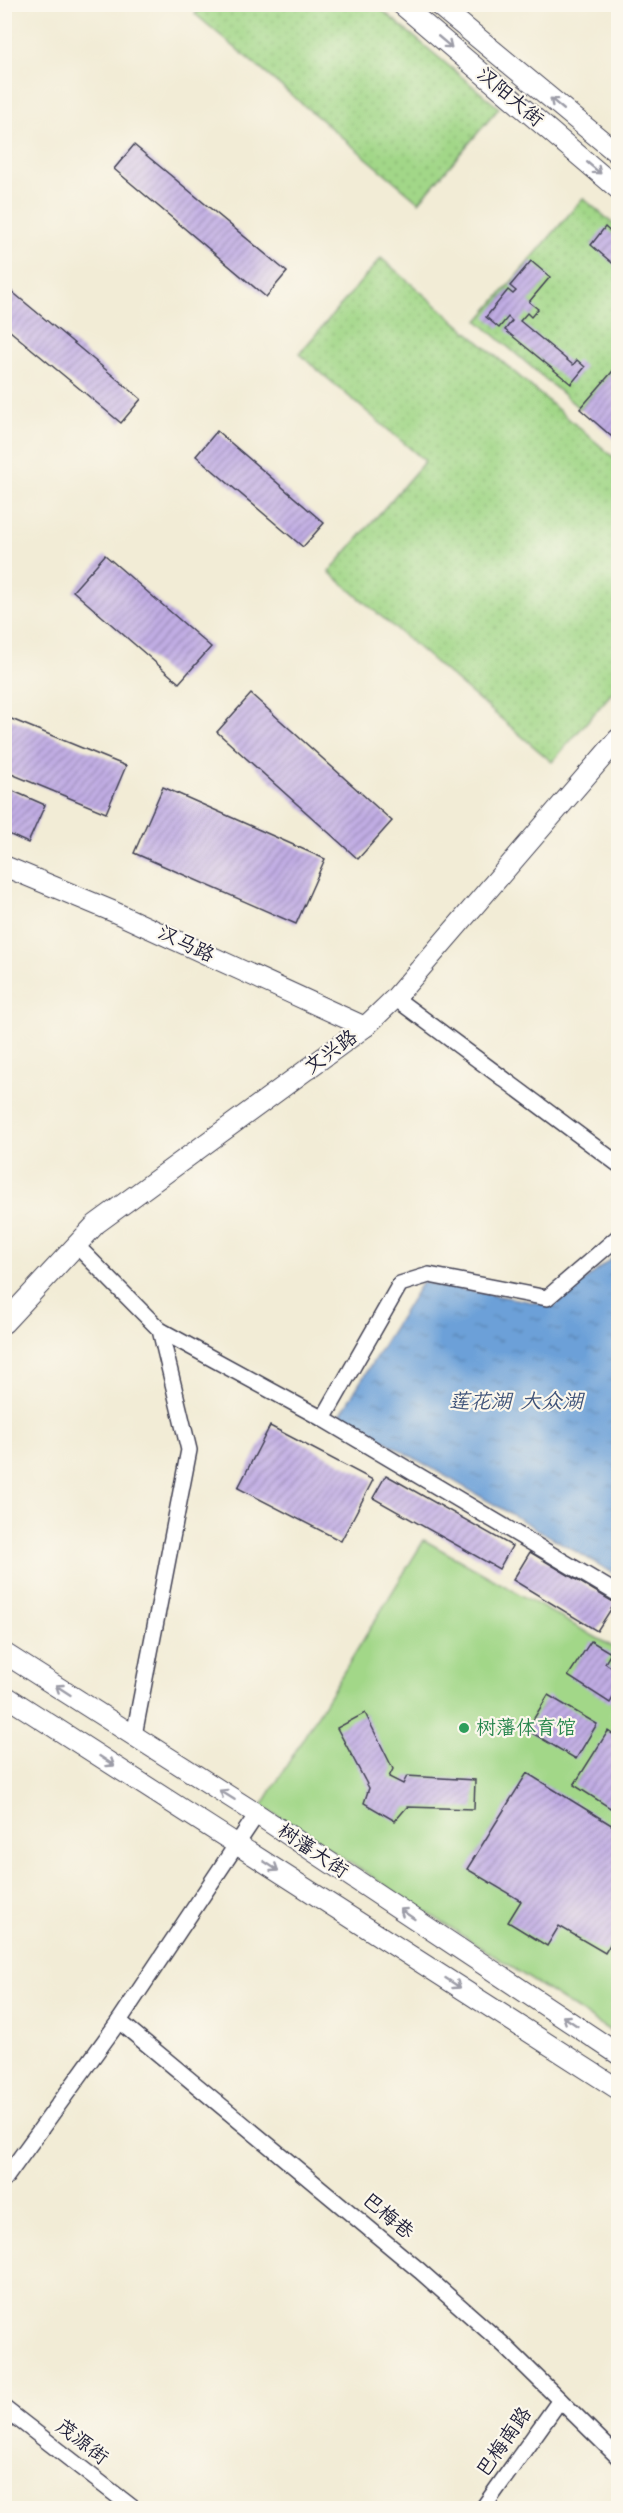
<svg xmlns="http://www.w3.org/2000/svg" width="623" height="2513" font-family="'Architects Daughter','LXGW WenKai TC',sans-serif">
<defs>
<pattern id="grass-dots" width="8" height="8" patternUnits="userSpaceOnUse" patternTransform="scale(1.5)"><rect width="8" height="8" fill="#a2d788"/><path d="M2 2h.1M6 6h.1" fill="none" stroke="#8bb876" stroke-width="1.8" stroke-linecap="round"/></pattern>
<pattern id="water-ripples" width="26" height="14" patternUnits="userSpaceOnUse" patternTransform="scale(1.5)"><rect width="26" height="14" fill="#6ca0d8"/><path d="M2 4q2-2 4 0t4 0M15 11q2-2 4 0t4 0" fill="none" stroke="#5882b0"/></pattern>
<pattern id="building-hatch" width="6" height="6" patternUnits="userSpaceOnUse" patternTransform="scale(1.5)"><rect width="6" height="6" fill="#c1ade4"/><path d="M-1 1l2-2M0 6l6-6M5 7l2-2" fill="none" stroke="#9c8cba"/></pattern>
</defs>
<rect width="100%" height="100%" fill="#fbf7ec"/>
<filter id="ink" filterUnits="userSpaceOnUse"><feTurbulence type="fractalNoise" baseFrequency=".0167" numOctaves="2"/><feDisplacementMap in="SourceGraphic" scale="12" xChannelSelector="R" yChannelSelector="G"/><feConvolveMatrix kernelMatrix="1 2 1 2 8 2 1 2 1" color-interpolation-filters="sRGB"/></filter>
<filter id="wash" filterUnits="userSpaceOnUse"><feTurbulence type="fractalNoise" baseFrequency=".008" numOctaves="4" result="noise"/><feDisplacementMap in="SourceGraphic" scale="24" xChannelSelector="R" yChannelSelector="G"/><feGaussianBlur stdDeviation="1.35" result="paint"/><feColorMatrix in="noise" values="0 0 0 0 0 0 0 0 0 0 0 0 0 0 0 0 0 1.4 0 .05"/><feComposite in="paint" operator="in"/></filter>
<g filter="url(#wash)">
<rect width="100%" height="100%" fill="#f2ecd6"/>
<g fill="url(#grass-dots)" stroke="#627c62" stroke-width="1.5">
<polygon points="204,4 376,5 499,108 419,202 195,14"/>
<polygon points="583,198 618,228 618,365 580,409 478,321"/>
<polygon points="381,258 618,461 618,686 552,762 329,572 425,461 299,354"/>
</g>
<polygon fill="#a2d788" stroke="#627c62" stroke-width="1.5" points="424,1540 618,1650 618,2036 262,1806"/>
<polygon fill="url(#water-ripples)" stroke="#47618a" stroke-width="1.5" points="618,1253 618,1576 340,1415 422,1282 554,1306"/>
<g id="blocks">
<g fill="url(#building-hatch)">
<polygon points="134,145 287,272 266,297 114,169"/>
<polygon points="605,227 618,239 618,268 591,245"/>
<polygon points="531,261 550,277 529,302 538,309 531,317 527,313 520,321 573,365 577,360 585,367 571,384 505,330 512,321 508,317 499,328 486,317 508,290 513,294 516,291 510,286"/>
<polygon points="4,285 141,399 121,423 4,326"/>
<polygon points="618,365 618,442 580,409"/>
<polygon points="217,431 324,523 303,547 196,456"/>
<polygon points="105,555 211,647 179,683 73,591"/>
<polygon points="251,694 392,821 358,859 217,732"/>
<polygon points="4,716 126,766 106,813 4,771"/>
<polygon points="4,787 45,805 28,843 4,832"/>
<polygon points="163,787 325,859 296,924 134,853"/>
<polygon points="270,1426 373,1480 341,1541 238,1488"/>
<polygon points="386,1475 512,1546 499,1569 373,1498"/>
<polygon points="530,1552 615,1603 597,1631 513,1580"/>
<polygon points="591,1641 611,1653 605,1663 618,1672 618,1689 610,1703 568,1676"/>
<polygon points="548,1695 597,1724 576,1759 527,1730"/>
<polygon points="365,1713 393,1769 389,1777 403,1784 407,1776 475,1780 474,1809 407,1807 395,1821 364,1803 369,1788 337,1728"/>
<polygon points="608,1731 618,1738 618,1813 574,1785"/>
<polygon points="527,1773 618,1829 618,1931 605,1953 559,1926 547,1946 508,1922 521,1901 467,1869"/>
</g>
</g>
</g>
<g filter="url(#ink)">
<use href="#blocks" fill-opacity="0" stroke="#414052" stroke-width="1.5"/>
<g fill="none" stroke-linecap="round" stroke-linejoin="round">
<defs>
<g id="minor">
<polyline points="395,998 618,1164"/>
<polyline points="76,1245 160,1330 189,1450 134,1735"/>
<polyline points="160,1330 323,1419 618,1594"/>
<polyline points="323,1419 400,1284 429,1275 547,1298 618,1237"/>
<polyline points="119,2021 420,2271 505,2346 618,2457"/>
<polyline points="4,2180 119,2021 257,1814"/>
<polyline points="4,2408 133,2508"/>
<polyline points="483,2508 560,2400"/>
</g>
<g id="tertiary">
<polyline points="401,4 618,189"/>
<polyline points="437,4 618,154"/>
<polyline points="4,866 112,911 365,1027"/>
<polyline points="4,1323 96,1224 365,1027 395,998 618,739"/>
<polyline points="4,1653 257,1814 618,2054"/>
<polyline points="4,1695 618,2089"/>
</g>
</defs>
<use href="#minor" stroke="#414052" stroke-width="18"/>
<use href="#tertiary" stroke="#414052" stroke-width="22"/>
<use href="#minor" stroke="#fff" stroke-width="15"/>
<use href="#tertiary" stroke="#fff" stroke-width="20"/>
</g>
<defs><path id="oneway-shaft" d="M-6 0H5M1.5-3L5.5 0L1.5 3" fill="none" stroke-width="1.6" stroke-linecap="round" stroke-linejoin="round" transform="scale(1.5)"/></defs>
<g stroke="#9c9ca7">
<use href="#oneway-shaft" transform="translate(445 42) rotate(40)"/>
<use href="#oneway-shaft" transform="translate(557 104) rotate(-140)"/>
<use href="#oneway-shaft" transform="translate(594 168) rotate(40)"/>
<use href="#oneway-shaft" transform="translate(63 1690) rotate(-147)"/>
<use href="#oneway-shaft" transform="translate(107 1761) rotate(33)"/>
<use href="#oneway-shaft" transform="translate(227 1795) rotate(-148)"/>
<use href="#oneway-shaft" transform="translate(271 1866) rotate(33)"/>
<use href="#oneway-shaft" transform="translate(407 1914) rotate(-146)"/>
<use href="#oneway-shaft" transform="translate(453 1983) rotate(33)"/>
<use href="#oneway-shaft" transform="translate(570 2021) rotate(-146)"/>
</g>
</g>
<circle fill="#2e9e5b" stroke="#fbf7ec" stroke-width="2" cx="464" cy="1728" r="6"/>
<g text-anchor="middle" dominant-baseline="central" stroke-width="4.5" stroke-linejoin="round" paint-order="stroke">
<g font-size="20" fill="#22223b" stroke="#fbf7ec">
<text transform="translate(510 97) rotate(40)">汉阳大街</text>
<text transform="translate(186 944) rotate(25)">汉马路</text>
<text transform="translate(331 1052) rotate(-36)">文兴路</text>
<text transform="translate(313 1851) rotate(34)">树藩大街</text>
<text transform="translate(388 2216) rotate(40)">巴梅巷</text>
<text transform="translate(82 2442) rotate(38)">茂源街</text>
<text transform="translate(504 2442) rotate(-55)">巴梅南路</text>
</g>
<g font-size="20" fill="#27864d" stroke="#fbf7ec" text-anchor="start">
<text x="476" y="1728">树藩体育馆</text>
</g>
<g font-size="21" font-style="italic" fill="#40547a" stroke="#fbf7ec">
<text x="516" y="1401">莲花湖 大众湖</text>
</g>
</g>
<rect width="623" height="2513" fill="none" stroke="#fbf7ec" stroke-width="24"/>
</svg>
